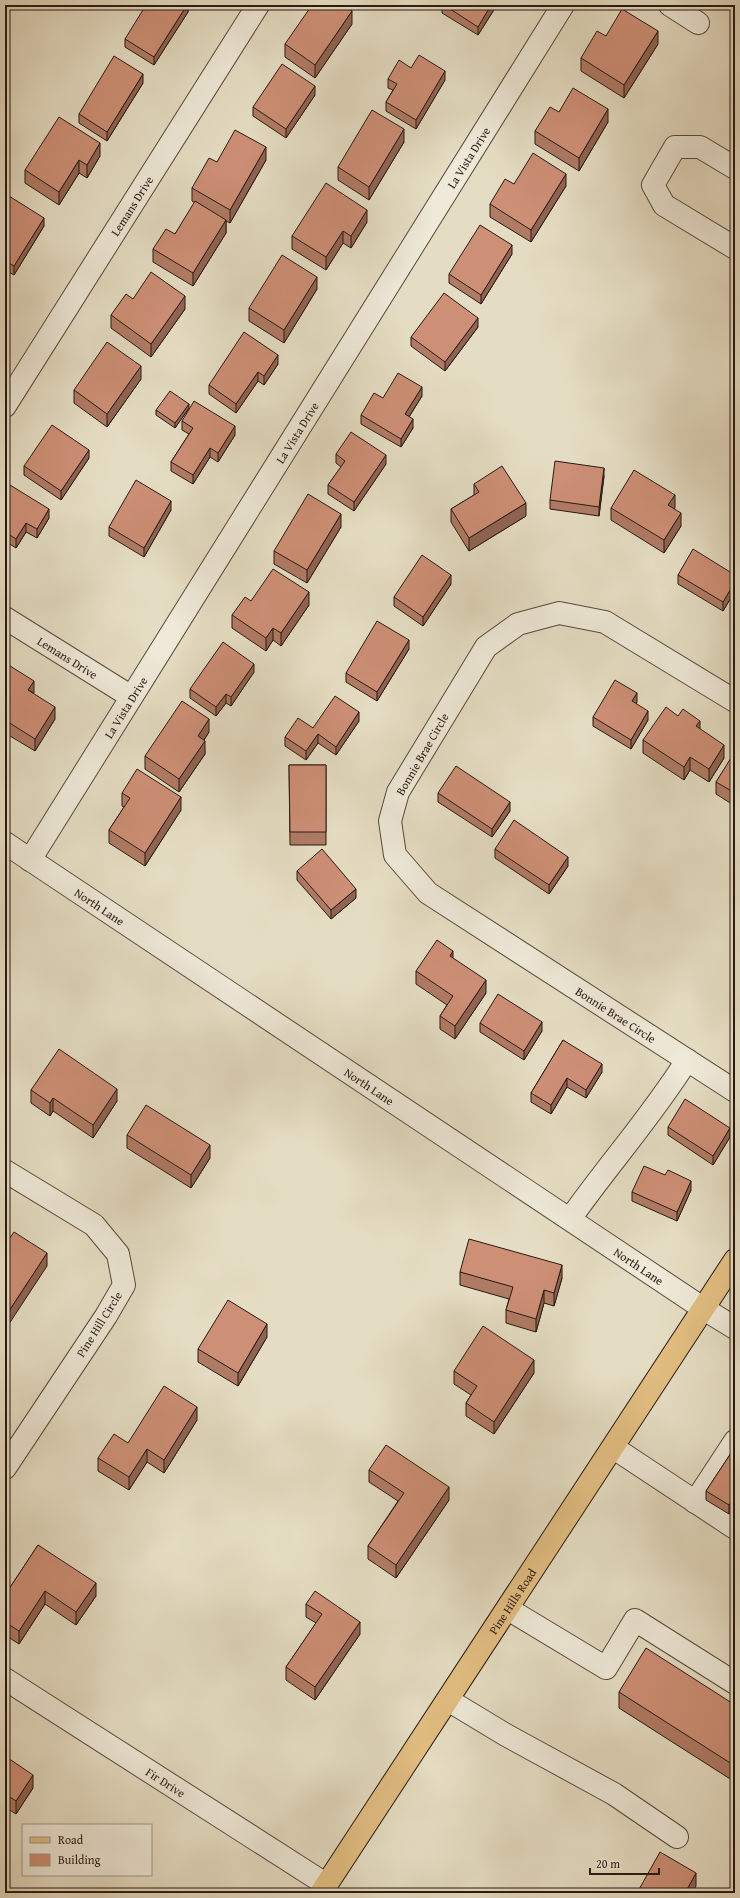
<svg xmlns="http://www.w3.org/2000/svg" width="740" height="1898" font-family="'Gentium Book Plus',serif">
<rect width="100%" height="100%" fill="#e5ddc3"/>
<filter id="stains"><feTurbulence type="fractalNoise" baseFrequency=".005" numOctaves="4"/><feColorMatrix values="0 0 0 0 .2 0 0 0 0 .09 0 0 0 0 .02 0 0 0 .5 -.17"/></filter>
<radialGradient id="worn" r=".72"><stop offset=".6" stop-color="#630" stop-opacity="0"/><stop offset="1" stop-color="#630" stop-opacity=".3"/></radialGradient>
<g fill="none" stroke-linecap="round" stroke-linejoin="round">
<defs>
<g id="minor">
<polyline points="670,5 698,23"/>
<polyline points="735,168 700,147 675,147 653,185 664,205 735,248"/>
<path id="s1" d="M5,406l253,-401"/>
<path id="s2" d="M5,618l125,78"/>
<path id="s3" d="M735,701l-130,-79 -46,-9 -41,11 -32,23 -88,145 -8,29 5,34 33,38 307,198"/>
<path id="s4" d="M5,843l699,466 31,19"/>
<path id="s5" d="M30,860l533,-855"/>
<polyline points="5,1171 94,1225 118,1254 124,1285 106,1316 5,1468"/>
<path d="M570,1219c38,-54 82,-103 117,-159"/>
<polyline points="614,1448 735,1528"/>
<polyline points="695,1502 735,1441"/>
<polyline points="508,1609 606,1668 635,1620 735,1683"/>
<path id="s6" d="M5,1679l322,206"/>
<polyline points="448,1700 506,1735 614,1794 677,1837"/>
</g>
<g id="major">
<path id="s7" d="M321,1893l414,-633"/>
</g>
</defs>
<use href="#minor" stroke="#594a3d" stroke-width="24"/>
<use href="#major" stroke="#2a1910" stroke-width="24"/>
<use href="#minor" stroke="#eee9d8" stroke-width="22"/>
<use href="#major" stroke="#e2be82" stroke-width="22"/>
</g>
<g fill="#b07b65" stroke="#2a1910">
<polygon points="188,5 188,12 154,65 125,47 125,39"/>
<polygon points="442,5 497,5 478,35 442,13"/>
<polygon points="352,24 315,78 285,57 285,44"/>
<polygon points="606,36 658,44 624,98 581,71 581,58"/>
<polygon points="411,68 445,80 416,129 386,111 386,102 393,90 388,88 388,79"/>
<polygon points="143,83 107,141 79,123 79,114"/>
<polygon points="315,95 286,138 253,116 253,107"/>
<polygon points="559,112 608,122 579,171 535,144 535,131"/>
<polygon points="404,142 369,200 338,180 338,167"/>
<polygon points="100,156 87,178 79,173 59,205 25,183 25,170"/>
<polygon points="266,160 230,223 226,221 226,233 193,286 153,262 153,249 175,234 195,203 192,201 192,188 217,162"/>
<polygon points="514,184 566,186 531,242 490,217 490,204"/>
<polygon points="5,203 44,226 14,275 5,270"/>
<polygon points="367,222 351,248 343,243 326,270 292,249 292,236"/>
<polygon points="512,254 481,304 449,283 449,274"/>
<polygon points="317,289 284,343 249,321 249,308"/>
<polygon points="185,309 151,357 111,328 111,315"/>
<polygon points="478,327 445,371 411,346 411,337"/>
<polygon points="278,364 264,385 258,381 236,413 209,394 209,385"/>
<polygon points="141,379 107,427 74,403 74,390"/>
<polygon points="422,396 409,417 413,428 401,447 361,424 361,415 383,398"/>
<polygon points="189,408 175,428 156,415 156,410"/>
<polygon points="182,421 235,435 218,462 210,457 193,484 171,471 171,462 189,434 182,430"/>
<polygon points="336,454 386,464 354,511 328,494 328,485 341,467 336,463"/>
<polygon points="89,458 61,500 24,475 24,466"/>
<polygon points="604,476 599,516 550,509 550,500"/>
<polygon points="474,484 526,516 469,551 451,522 451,509 474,495"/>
<polygon points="5,493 49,518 37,538 26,532 16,548 5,541"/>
<polygon points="611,508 675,508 674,509 681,526 664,553 611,520"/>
<polygon points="171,510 144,557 109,536 109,527"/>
<polygon points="341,527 307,583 274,564 274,551"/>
<polygon points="678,575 735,575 735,591 723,611 678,584"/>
<polygon points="451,584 423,626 394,606 394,597"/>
<polygon points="251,601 309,605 281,646 273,640 266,651 232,628 232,615"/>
<polygon points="409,649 377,701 346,682 346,673"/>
<polygon points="5,668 34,694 55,719 35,751 5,733"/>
<polygon points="254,672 231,706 226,703 216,716 190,698 190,689"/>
<polygon points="637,702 636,704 648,720 631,749 593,726 593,717"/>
<polygon points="678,716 700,729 724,758 709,782 690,770 684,780 643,753 643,740"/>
<polygon points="359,721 336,755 318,743 306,760 285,746 285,737 313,728"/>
<polygon points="209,732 204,740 205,754 179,792 145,769 145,756"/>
<polygon points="735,754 735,806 716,794 716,782"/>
<polygon points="289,765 326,765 326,845 290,845"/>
<polygon points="122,793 181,810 145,866 109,843 109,830 124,807 122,806"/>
<polygon points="438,793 510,811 492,837 438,802"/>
<polygon points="495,849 568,866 549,894 495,858"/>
<polygon points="297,871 356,898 331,919 297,880"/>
<polygon points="453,958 486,993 455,1039 440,1029 440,1016 447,1005 416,984 416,971"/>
<polygon points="480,1023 542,1031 524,1060 480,1032"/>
<polygon points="563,1040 602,1072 586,1098 567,1087 551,1114 531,1102 531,1093"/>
<polygon points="31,1090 117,1101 93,1138 53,1111 50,1116 31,1103"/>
<polygon points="668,1127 730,1137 713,1165 668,1135"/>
<polygon points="127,1135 210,1158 191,1188 127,1148"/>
<polygon points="691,1190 677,1221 632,1201 632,1192"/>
<polygon points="460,1272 562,1278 554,1306 544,1303 536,1332 506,1323 506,1310 509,1299 460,1285"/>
<polygon points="267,1337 238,1386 198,1362 198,1349"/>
<polygon points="454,1371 534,1373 494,1434 466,1416 466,1403 471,1395 454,1384"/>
<polygon points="197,1420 164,1473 147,1462 129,1490 98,1471 98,1458 128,1443"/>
<polygon points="735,1447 729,1514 706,1500 706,1491"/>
<polygon points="369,1470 449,1500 396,1578 368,1559 368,1546 398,1501 369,1482"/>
<polygon points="38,1545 96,1596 76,1625 45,1604 19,1644 5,1635 5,1595"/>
<polygon points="306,1604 360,1634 315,1700 286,1680 286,1667 316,1623 306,1617"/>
<polygon points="619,1692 735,1705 735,1782 619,1708"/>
<polygon points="5,1756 33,1788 16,1814 5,1807"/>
</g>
<g fill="#906453" stroke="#2a1910">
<polygon points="187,5 188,5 188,12 154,65 154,57"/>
<polygon points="491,5 497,5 478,35 478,27"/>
<polygon points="352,11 352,24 315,78 315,65"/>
<polygon points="658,31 658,44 624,98 624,85"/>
<polygon points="445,71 445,80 416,129 416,120"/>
<polygon points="143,74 143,83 107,141 107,132"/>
<polygon points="315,86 315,95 286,138 286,129"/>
<polygon points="608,109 608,122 579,171 579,158"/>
<polygon points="404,129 404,142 369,200 369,187"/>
<polygon points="100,143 100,156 87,178 87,165"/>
<polygon points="266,147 266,160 230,223 230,210"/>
<polygon points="79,160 79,173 59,205 59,192"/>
<polygon points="566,174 566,186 531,242 531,230"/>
<polygon points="367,210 367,222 351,248 351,236"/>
<polygon points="44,218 44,226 14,275 14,266"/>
<polygon points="226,220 226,233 193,286 193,273"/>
<polygon points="343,231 343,243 326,270 326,257"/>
<polygon points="512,245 512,254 481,304 481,295"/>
<polygon points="317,277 317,289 284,343 284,330"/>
<polygon points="185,296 185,309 151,357 151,344"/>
<polygon points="478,318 478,327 445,371 445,362"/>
<polygon points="278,355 278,364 264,385 264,376"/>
<polygon points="141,366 141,379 107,427 107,414"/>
<polygon points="258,372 258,381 236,413 236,404"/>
<polygon points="422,387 422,396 405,423 405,414"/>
<polygon points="189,404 189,408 175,428 175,423"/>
<polygon points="413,419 413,428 401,447 401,439"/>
<polygon points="235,426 235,435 218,462 218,453"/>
<polygon points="210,448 210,457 193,484 193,475"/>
<polygon points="89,450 89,458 61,500 61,491"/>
<polygon points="386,455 386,464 354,511 354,502"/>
<polygon points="604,468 604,476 599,516 599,507"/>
<polygon points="675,495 675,508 668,518 668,505"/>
<polygon points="171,501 171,510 144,557 144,548"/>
<polygon points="526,503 526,516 469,551 469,538"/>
<polygon points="49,509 49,518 37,538 37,529"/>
<polygon points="681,513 681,526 664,553 664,540"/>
<polygon points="341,514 341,527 307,583 307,570"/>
<polygon points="26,523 26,532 16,548 16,539"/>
<polygon points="451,575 451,584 423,626 423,617"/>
<polygon points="735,582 735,591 723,611 723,602"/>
<polygon points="309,592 309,605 281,646 281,633"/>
<polygon points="273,628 273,640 266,651 266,638"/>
<polygon points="409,640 409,649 377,701 377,692"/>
<polygon points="254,664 254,672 231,706 231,697"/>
<polygon points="34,681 34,693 28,690"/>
<polygon points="637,693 637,702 632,710 632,701"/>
<polygon points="226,694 226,703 216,716 216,707"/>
<polygon points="55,707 55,719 35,751 35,739"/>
<polygon points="648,711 648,720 631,749 631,740"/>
<polygon points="359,712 359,721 336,755 336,747"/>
<polygon points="209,719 209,732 198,749 198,736"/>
<polygon points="700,721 700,733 696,726"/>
<polygon points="318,734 318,743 306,760 306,751"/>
<polygon points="205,741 205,754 179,792 179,779"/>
<polygon points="724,745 724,758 709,782 709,769"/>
<polygon points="690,757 690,770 684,780 684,767"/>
<polygon points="181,797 181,810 145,866 145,853"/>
<polygon points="510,802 510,811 492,837 492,829"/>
<polygon points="568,857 568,866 549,894 549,885"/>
<polygon points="356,889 356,898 331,919 331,910"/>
<polygon points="453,951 453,964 450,956"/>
<polygon points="486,980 486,993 455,1039 455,1026"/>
<polygon points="542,1022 542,1031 524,1060 524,1051"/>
<polygon points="602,1064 602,1072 586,1098 586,1090"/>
<polygon points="567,1078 567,1087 551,1114 551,1105"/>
<polygon points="117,1089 117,1101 93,1138 93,1125"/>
<polygon points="53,1098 53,1111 50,1116 50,1103"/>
<polygon points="730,1128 730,1137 713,1165 713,1156"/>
<polygon points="210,1145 210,1158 191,1188 191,1175"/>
<polygon points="691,1181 691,1190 677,1221 677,1212"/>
<polygon points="47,1253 47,1266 5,1330 5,1317"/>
<polygon points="562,1265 562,1278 554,1306 554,1293"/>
<polygon points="544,1290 544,1303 536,1332 536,1319"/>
<polygon points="267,1324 267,1337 238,1386 238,1373"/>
<polygon points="534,1360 534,1373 494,1434 494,1422"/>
<polygon points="197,1407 197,1420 164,1473 164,1460"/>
<polygon points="147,1449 147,1462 129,1490 129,1477"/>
<polygon points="449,1487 449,1500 396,1578 396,1565"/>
<polygon points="735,1497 735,1506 729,1514 729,1505"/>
<polygon points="96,1583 96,1596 76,1625 76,1612"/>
<polygon points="45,1591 45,1604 19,1644 19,1631"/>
<polygon points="360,1622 360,1634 315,1700 315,1687"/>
<polygon points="33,1775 33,1788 16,1814 16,1801"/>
<polygon points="696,1873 696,1886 692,1893 685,1893"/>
</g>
<g fill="#cd8f76" stroke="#2a1910">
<polygon points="146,5 187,5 154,57 125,39"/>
<polygon points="312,5 343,5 352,11 315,65 285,44"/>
<polygon points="444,5 491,5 478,27"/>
<polygon points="622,9 658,31 624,85 581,58 597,31 606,36"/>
<polygon points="419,55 445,71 416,120 386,102 397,84 388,79 399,60 411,68"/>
<polygon points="114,56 143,74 107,132 79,114"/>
<polygon points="282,64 315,86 286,129 253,107"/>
<polygon points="573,88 608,109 579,158 535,131 550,107 559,112"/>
<polygon points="372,110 404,129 369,187 338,167"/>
<polygon points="59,117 100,143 87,165 79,160 59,192 25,170"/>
<polygon points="235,130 266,147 230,210 192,188 209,158 217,162"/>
<polygon points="533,153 566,174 531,230 490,204 505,179 514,184"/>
<polygon points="326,183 367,210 351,236 343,231 326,257 292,236"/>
<polygon points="9,196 44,218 14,266 5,261 5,203"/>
<polygon points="195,201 226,220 193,273 153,249 166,229 175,234"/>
<polygon points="480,225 512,245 481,295 449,274"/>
<polygon points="282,255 317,277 284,330 249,308"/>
<polygon points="151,272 185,296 151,344 111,315 126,294 133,299"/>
<polygon points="444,293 478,318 445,362 411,337"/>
<polygon points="244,332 278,355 264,376 258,372 236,404 209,385"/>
<polygon points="107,342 141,366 107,414 74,390"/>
<polygon points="398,373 422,387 405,414 413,419 401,439 361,415 374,393 383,398"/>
<polygon points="170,391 189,404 175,423 156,410"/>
<polygon points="194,401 235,426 218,453 210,448 193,475 171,462 193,428 182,421"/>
<polygon points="52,425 89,450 61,491 24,466"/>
<polygon points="351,432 386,455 354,502 328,485 345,461 336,454"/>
<polygon points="555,461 604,468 599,507 550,500"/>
<polygon points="502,466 526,503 469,538 451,509 479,492 474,484"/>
<polygon points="634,470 675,495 668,505 681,513 664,540 611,508"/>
<polygon points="136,480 171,501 144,548 109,527"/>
<polygon points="10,485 49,509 37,529 26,523 16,539 5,532 5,493"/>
<polygon points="308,494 341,514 307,570 274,551"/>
<polygon points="693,549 735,575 735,582 723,602 678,575"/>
<polygon points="422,555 451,575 423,617 394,597"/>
<polygon points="273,569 309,592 281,633 273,628 266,638 232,615 245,597 251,601"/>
<polygon points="377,621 409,640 377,692 346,673"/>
<polygon points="223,642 254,664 231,697 226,694 216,707 190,689"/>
<polygon points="7,664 34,681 28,690 55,707 35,739 5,720 5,668"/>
<polygon points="615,680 637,693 632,701 648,711 631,740 593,717"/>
<polygon points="335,696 359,712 336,747 318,734 306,751 285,737 298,718 313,728"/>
<polygon points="182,701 209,719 198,736 205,741 179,779 145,756"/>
<polygon points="666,707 678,716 683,709 700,721 696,726 724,745 709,769 690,757 684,767 643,740"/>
<polygon points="734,753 735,754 735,793 716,782"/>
<polygon points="289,765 326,765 326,832 290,832"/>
<polygon points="456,766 510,802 492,829 438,793"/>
<polygon points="137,769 181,797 145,853 109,830 130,798 122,793"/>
<polygon points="514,820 568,857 549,885 495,849"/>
<polygon points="322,849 356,889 331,910 297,871"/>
<polygon points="437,940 453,951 450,956 486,980 455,1026 440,1016 453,996 416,971"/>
<polygon points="498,994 542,1022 524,1051 480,1023"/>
<polygon points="563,1040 602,1064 586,1090 567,1078 551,1105 531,1093"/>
<polygon points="59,1049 117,1089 93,1125 53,1098 50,1103 31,1090"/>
<polygon points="685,1099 730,1128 713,1156 668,1127"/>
<polygon points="146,1105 210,1145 191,1175 127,1135"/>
<polygon points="644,1166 665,1175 668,1170 691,1181 677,1212 632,1192"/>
<polygon points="14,1232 47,1253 5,1317 5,1245"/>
<polygon points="469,1239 562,1265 554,1293 544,1290 536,1319 506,1310 513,1287 460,1272"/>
<polygon points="228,1300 267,1324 238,1373 198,1349"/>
<polygon points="483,1326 534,1360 494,1422 466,1403 477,1386 454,1371"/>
<polygon points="164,1386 197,1407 164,1460 147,1449 129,1477 98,1458 114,1434 128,1443"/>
<polygon points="386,1445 449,1487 396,1565 368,1546 404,1493 369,1470"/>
<polygon points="735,1447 735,1497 729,1505 706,1491"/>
<polygon points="38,1545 96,1583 76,1612 45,1591 19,1631 5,1622 5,1595"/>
<polygon points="315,1591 360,1622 315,1687 286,1667 322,1614 306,1604"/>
<polygon points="646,1648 735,1705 735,1766 619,1692"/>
<polygon points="5,1756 33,1775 16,1801 5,1794"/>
<polygon points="660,1852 696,1873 685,1893 637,1893"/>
</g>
<g text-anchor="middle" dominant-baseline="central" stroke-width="3" stroke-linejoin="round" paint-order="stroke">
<g font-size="12" fill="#2a1910" stroke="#eee9d8">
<text stroke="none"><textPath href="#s5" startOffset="828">La Vista Drive</textPath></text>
<text stroke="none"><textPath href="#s1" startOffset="237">Lemans Drive</textPath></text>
<text stroke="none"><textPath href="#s5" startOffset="504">La Vista Drive</textPath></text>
<text stroke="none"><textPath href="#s2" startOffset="74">Lemans Drive</textPath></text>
<text stroke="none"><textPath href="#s5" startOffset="180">La Vista Drive</textPath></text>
<text transform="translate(422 754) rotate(-60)">Bonnie Brae Circle</text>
<text stroke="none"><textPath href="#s4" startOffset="114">North Lane</textPath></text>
<text stroke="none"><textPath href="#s3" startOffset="789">Bonnie Brae Circle</textPath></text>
<text stroke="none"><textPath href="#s4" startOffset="438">North Lane</textPath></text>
<text stroke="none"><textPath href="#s4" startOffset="762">North Lane</textPath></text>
<text transform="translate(99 1324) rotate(-58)">Pine Hill Circle</text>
<text stroke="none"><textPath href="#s7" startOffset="349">Pine Hills Road</textPath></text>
<text stroke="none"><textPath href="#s6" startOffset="191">Fir Drive</textPath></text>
</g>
</g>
<rect width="740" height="1898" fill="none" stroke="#e5ddc3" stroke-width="20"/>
<rect x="6" y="6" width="728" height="1886" fill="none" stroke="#2a1910" stroke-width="2"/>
<rect x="10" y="10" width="720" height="1878" fill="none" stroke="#2a1910"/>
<rect x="22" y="1824" width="130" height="52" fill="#eee9d8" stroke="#a09688"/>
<rect x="30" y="1837" width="20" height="6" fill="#e2be82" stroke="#a09688"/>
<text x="58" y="1844" font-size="12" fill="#2a1910">Road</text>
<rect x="30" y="1854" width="20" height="12" fill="#cd8f76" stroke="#a09688"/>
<text x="58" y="1864" font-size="12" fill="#2a1910">Building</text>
<path d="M590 1868v6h69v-6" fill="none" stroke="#2a1910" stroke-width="2"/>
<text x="596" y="1868" font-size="12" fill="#2a1910" stroke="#eee9d8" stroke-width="3" paint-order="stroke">20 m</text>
<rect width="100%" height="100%" filter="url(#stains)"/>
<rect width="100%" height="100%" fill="url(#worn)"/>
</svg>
